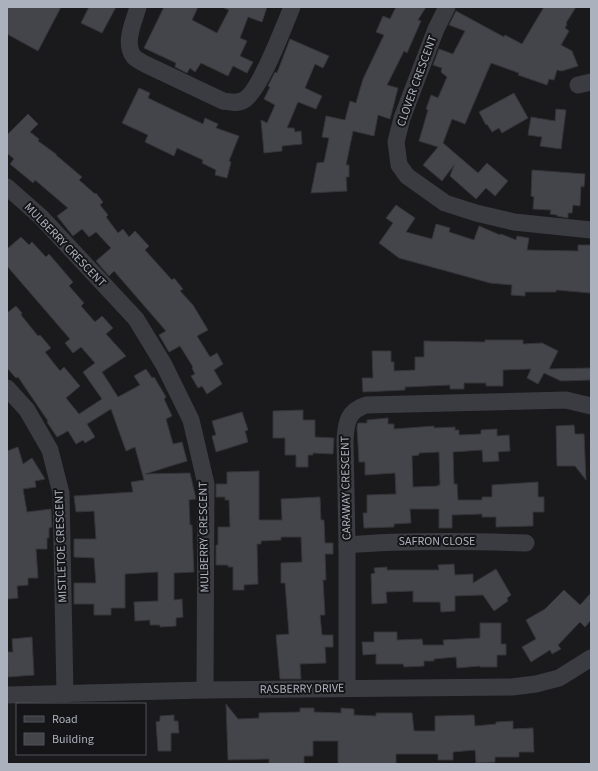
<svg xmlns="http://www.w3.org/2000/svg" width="598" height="771" font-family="'Source Sans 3',sans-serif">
<rect width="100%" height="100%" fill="#1a1a1d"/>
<g fill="#44454a" stroke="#343439" fill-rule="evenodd">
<polygon points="7,7 61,7 38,51 7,34"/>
<polygon points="89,7 116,7 102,33 81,23"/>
<polygon points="164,7 198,7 192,20 217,33 229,10 224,8 224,7 267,7 262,22 248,17 240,38 247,41 240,56 253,62 247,73 233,66 228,76 201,63 195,72 190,68 187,73 175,67 176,63 144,48"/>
<polygon points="396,7 426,7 418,20 421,21 407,53 404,51 387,85 398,88 390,119 378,115 374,136 353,131 346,165 349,165 349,177 346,177 347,191 311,193 317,163 324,162 329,138 322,137 326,116 345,120 350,101 356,103 363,79 384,35 376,32 383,16 390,19"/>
<polygon points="544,7 576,7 566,23 567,24 565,28 569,31 561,45 572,51 578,66 562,71 557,70 554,80 549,79 547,85 518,75 519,73 491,63 465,124 452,119 443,143 478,173 487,163 508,181 495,196 486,188 476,199 450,176 454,165 442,181 423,165 438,147 419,141 428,110 426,109 431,95 438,98 447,77 441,72 442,68 433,65 439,49 453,54 465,31 449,25 456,11 504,37 505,35 522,44"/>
<polygon points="290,39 329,56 323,68 315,64 305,88 322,96 316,109 298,102 287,128 294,128 295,132 301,131 302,144 282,146 282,151 264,153 261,120 267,123 275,105 264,99 270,87 268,86 275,72 277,73"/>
<polygon points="139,88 150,93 148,98 169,108 203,124 205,118 218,124 216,128 239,136 229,161 231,162 227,178 215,175 216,170 202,163 203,160 177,148 174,156 145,142 148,135 122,123"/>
<polygon points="514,93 528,118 502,133 499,128 492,132 487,124 486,125 479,112"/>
<polygon points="556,109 566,110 561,149 540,146 542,137 528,135 531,117 555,121"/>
<polygon points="28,114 38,124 30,132 39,139 38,141 56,154 56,155 82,177 79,180 95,194 96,193 103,202 100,205 108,215 106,217 118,233 123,229 129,237 135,231 149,246 145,250 172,280 174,278 183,289 180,291 193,305 208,330 197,336 210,357 217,353 223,364 214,370 222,384 207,394 202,386 198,388 191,376 195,374 192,368 193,367 180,346 169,352 159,335 166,331 114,271 109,276 96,261 111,248 96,232 89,237 82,229 73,236 57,216 68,208 35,180 33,183 10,164 14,159 7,153 7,135"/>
<polygon points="532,170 585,174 584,187 581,186 580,206 573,205 572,213 568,213 568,218 557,216 557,215 550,214 551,210 533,209 534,197 531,196"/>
<polygon points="396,205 415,218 406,232 432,239 436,224 450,228 449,232 474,240 479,226 500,235 501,234 516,240 517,236 529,238 527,250 578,251 578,245 591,245 591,293 556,290 556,292 525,292 525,296 511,295 512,285 490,283 399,258 379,243 393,223 386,218"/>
<polygon points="21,237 29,245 32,242 46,257 49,254 73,282 69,286 84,303 81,306 95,322 102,316 113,328 106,334 126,356 102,372 118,397 140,385 134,376 146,369 152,378 154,377 166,397 164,399 172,416 166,419 173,444 182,442 187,461 145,474 190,473 196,499 189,500 190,525 192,525 194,572 174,573 174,600 182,599 183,617 176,618 176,626 160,627 160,625 150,625 150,620 135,621 134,602 158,601 158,572 125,574 125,608 111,608 111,615 94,615 94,604 74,604 74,583 96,583 94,558 74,557 74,539 96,539 94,511 76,512 74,496 133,492 131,482 144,480 135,447 126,451 111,409 87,424 95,437 85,443 83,440 76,444 68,431 57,437 47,422 48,421 18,377 16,378 7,368 7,313 16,306 22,313 21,315 38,336 40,335 51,348 45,352 60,371 64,367 80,386 66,398 79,414 102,399 83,372 95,363 81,347 73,353 65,343 70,339 7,266 7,249"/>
<polygon points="485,340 523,340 523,344 542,343 558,351 549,369 591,368 591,380 561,381 544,373 538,384 527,378 531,369 503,370 503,386 486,386 486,383 464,383 464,389 450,389 450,385 405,387 405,390 363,392 362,378 373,378 372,351 391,351 391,362 394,362 394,371 415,370 415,357 424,357 424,341 485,342"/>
<polygon points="303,410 303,420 315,420 315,437 334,438 333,454 313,453 313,455 308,455 308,467 296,467 296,455 285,455 285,438 273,438 273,411"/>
<polygon points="242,412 248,430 245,431 248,442 216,452 212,436 216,435 212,421"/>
<path d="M388,418v6h6v5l40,-3v2l21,-1v3h4v5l22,-1v-4l16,-1v7l12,-1 1,16 -12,1 1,9 -16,1 -1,-12 -29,2 1,32h3l1,16h24v-3h10v-12l46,-3v15h6v15h-11v14l-37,1v-10h-14v-3l-30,1v13h-13v-19h-29l1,14 -17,1v3l-30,1 -1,-15h4v-18l29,-1 -1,-21 -30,2v-13h-6l-2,-35 1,-4h9v-3zM439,452l1,33h-2v1l-25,1 -1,-31 7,-1v-2z"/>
<polygon points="574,425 575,434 584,434 586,480 575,466 557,466 556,426"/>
<polygon points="18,447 23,464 32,458 45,479 35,481 36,487 23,489 27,512 51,509 52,527 49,528 49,538 47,538 47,549 36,549 38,578 28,578 28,585 17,586 18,598 7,599 7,451"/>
<polygon points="259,471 259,520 282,520 281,499 320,497 321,520 324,520 325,543 333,543 333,554 325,554 326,580 323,580 325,615 320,615 322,635 333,635 333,647 325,647 326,663 300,664 301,679 280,679 276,635 289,634 285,583 281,583 281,563 302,562 301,537 281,537 281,540 261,541 261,544 257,544 258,584 244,585 244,590 233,590 233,567 228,567 228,565 216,565 216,545 218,545 218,527 230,527 229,500 225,500 225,497 216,497 216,484 227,484 227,472"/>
<polygon points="454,564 455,575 473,574 473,583 496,569 511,595 507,598 508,601 494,611 483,595 455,596 455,611 441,612 440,602 413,602 413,591 386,592 387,603 372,604 371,574 375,573 374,568 387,567 387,570 439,570 438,565"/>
<polygon points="564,590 580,605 591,593 591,620 585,627 580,622 558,645 561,649 552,654 550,650 531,662 522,647 536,639 526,620 545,609"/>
<polygon points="480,623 501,623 501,644 506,644 506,655 497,655 497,667 480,667 480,666 457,668 456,657 434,659 434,661 424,661 424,666 404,667 403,664 376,664 376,654 363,655 362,642 374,642 374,632 397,632 397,640 422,639 423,645 444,645 443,640 480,638"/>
<polygon points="32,637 34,675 8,677 7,652 13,652 12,639"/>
<polygon points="226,704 238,719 259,718 259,713 300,712 300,708 314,708 314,712 341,713 341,708 354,709 354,715 376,716 376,713 412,713 414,731 435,731 435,716 474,715 475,726 496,724 496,722 513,721 513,729 533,728 534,752 519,752 519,757 495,757 495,762 476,763 475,750 453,752 453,760 438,760 438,754 396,754 396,764 338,764 338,741 313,741 313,756 304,756 304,764 269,764 269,759 228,760"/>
<polygon points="174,715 174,721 178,721 179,733 171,733 171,751 158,751 156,722 160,721 160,716"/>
</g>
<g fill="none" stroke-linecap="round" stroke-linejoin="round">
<g stroke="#3b3c42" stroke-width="17">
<path d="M138,7c-4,15 -15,36 -4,50 3,3 8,5 11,7l78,37c7,1 14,3 21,-1 16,-9 40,-74 48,-93"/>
<polyline points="447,7 436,29 402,118 396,142 399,165 407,176 445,203 476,213 514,222 591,230"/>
<polyline points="578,85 591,82"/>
<polyline points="7,187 41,217 136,319 164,365 191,420 206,484 205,690"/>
<polyline points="7,388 27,410 50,450 61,493 65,694"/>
<path d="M347,545c60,-5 119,-4 179,-2"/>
<path d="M347,688v-143l-2,-105c1,-18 3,-29 21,-35l200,-5 25,6"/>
<polyline points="7,695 205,690 512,687 536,684 559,678 591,658"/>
</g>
</g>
<g text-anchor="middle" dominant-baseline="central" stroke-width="4" stroke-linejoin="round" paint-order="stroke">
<g font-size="12" fill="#acb1be" stroke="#151518">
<text transform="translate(417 81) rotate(-70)">CLOVER CRESCENT</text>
<text transform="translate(65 245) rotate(46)">MULBERRY CRESCENT</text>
<text transform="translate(346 488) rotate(-91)">CARAWAY CRESCENT</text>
<text transform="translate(204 537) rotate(-91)">MULBERRY CRESCENT</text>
<text x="437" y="541">SAFRON CLOSE</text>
<text transform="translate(61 546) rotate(-92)">MISTLETOE CRESCENT</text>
<text transform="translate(302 689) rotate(-1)">RASBERRY DRIVE</text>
</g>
</g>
<rect width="598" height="771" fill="none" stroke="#acb1be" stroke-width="16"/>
<rect x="16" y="703" width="130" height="52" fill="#151518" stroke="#51535a"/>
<rect x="24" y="716" width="20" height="6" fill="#3b3c42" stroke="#51535a"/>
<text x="52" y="723" font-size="12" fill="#acb1be">Road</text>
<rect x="24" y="733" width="20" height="12" fill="#44454a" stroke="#51535a"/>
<text x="52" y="743" font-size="12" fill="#acb1be">Building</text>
</svg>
